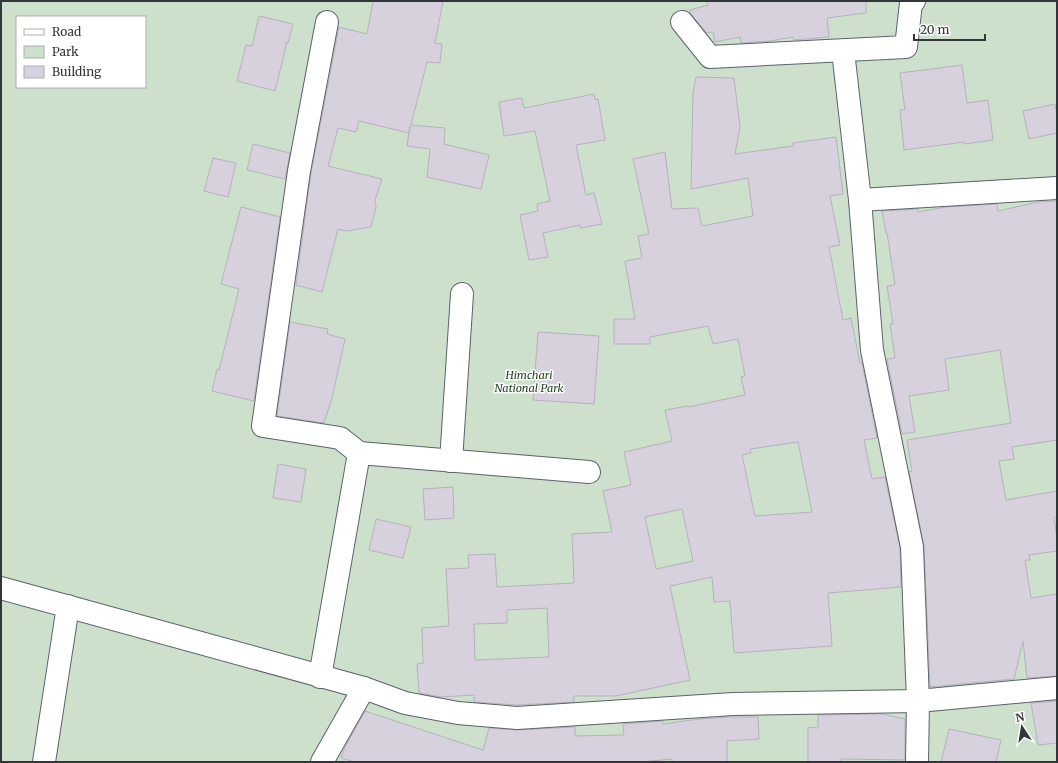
<svg xmlns="http://www.w3.org/2000/svg" width="1058" height="763" font-family="Merriweather,serif">
<rect width="100%" height="100%" fill="#e5edf7"/>
<path fill="#cce0cb" fill-rule="evenodd" d="M1,1h1056v761h-1056zM17,17h128v70h-128z"/>
<g fill="#d6d1dd" stroke="#b6b1bc" fill-rule="evenodd">
<polygon points="373,1 443,1 435,43 442,44 440,63 427,62 411,125 445,128 444,144 489,155 481,189 427,177 430,149 407,146 410,126 409,133 359,121 356,132 338,128 328,166 382,179 375,200 376,207 371,227 347,231 338,229 322,292 296,285 311,173 339,27 367,34"/>
<polygon points="707,1 866,1 866,13 827,18 829,37 794,40 793,37 770,41 741,43 740,37 715,42 713,32 707,33 690,13 690,10 708,5"/>
<polygon points="259,16 293,24 288,43 287,42 275,91 237,81 246,45 252,46"/>
<polygon points="962,65 967,103 988,100 993,140 964,144 964,142 904,150 900,110 905,110 900,73"/>
<path d="M696,77l38,1 6,49 -5,27 58,-8v-3l43,-6 7,57 -13,2 10,49 -11,2 14,73 8,-2 9,45h2l15,75 -13,2 8,39 13,-2 15,71 1,39 -73,6 4,53 -98,7 -4,-52 -16,1 -2,-25 -42,9 20,94 -74,16h-42v6l-57,3 -43,-3v-7l-33,2 -22,-4 -2,-29 6,-1 -1,-35 27,-2 -3,-57 23,-1 -1,-13 27,-1 2,33 77,-4 -2,-49 40,-2 -9,-41 28,-6 -7,-33 48,-11 -7,-31 23,-4v1l57,-12 -4,-18 4,-1 -7,-37 -25,5 -5,-18 -58,11v7h-36v-25h21l-10,-58 17,-3 -4,-22 11,-2 -16,-75 32,-7 7,57 26,-1 4,18 51,-10 -5,-38 -57,11 2,-96zM798,442l14,70 -57,4 -13,-61 9,-2 -1,-4zM682,509l11,52 -37,8 -11,-52zM547,608l2,49 -74,3 -1,-36 33,-1v-13z"/>
<polygon points="594,94 595,100 598,99 605,140 576,145 586,195 594,193 602,224 581,228 580,225 543,233 548,257 529,260 520,215 538,211 537,204 550,201 535,131 504,136 499,102 522,98 524,108"/>
<polygon points="1055,104 1057,114 1057,133 1029,139 1023,111"/>
<polygon points="253,144 290,153 285,179 247,170"/>
<polygon points="213,158 236,163 228,197 204,191"/>
<polygon points="1057,201 1057,440 1012,447 1014,459 999,461 1006,500 1057,491 1057,517 1054,518 1057,538 1057,551 1029,555 1030,560 1025,560 1031,598 1057,594 1057,676 1027,678 1023,641 1014,679 930,687 924,546 909,472 912,471 907,440 1011,423 1000,350 945,359 949,390 909,396 915,432 902,434 887,359 895,358 890,324 893,324 887,286 895,285 887,233 886,233 882,211 918,209 918,212 946,207 997,204 998,211 1038,202"/>
<polygon points="241,207 280,217 254,401 212,391 217,369 219,370 239,289 221,284"/>
<polygon points="290,322 328,329 327,334 345,339 332,398 324,423 277,416"/>
<polygon points="538,332 599,336 594,404 533,400"/>
<polygon points="278,464 306,469 301,502 273,498"/>
<polygon points="453,487 454,518 425,520 423,489"/>
<polygon points="376,519 411,527 403,558 369,550"/>
<polygon points="1057,701 1057,743 1038,745 1031,703"/>
<polygon points="365,711 483,750 489,728 518,730 575,727 575,736 624,735 623,724 663,721 663,724 699,719 730,717 758,717 759,739 727,741 727,762 672,762 672,759 640,762 355,762 341,758 345,747"/>
<polygon points="882,714 905,719 905,760 841,759 841,762 808,762 808,727 818,728 818,715"/>
<polygon points="949,729 1001,740 996,762 941,762"/>
</g>
<g fill="none" stroke-linecap="round" stroke-linejoin="round">
<defs>
<g id="minor">
<polyline points="327,22 299,171 263,426 340,438 359,453"/>
<polyline points="682,22 710,57 906,47 911,3 914,1"/>
<polyline points="843,51 860,200 872,350 912,547 918,701 917,762"/>
<polyline points="860,200 1057,188"/>
<polyline points="451,461 462,294"/>
<polyline points="1,588 364,688 405,703 458,713 517,718 733,704 918,701 1057,688"/>
<polyline points="320,677 359,453 589,472"/>
<polyline points="44,762 68,606"/>
<polyline points="322,762 364,688"/>
</g>
</defs>
<use href="#minor" stroke="#5b626b" stroke-width="24"/>
<use href="#minor" stroke="#fff" stroke-width="22"/>
</g>
<g text-anchor="middle" dominant-baseline="central" stroke-width="3" stroke-linejoin="round" paint-order="stroke">
<g font-size="11" font-style="italic" fill="#1d451e" stroke="#fff">
<text x="529" y="375">Himchari<tspan x="529" dy="13">National Park</tspan></text>
</g>
</g>
<rect width="1058" height="763" fill="none" stroke="#323539" stroke-width="4"/>
<rect x="16" y="16" width="130" height="72" fill="#ffffff" stroke="#adaeb0"/>
<rect x="24" y="29" width="20" height="6" fill="#ffffff" stroke="#adaeb0"/>
<text x="52" y="36" font-size="12" fill="#323539">Road</text>
<rect x="24" y="46" width="20" height="12" fill="#cce0cb" stroke="#adaeb0"/>
<text x="52" y="56" font-size="12" fill="#323539">Park</text>
<rect x="24" y="66" width="20" height="12" fill="#d6d1dd" stroke="#adaeb0"/>
<text x="52" y="76" font-size="12" fill="#323539">Building</text>
<g transform="translate(1022 727) rotate(348)" stroke="#ffffff" stroke-width="3" paint-order="stroke">
<path d="M0-3L7 15L0 10L-7 15Z" fill="#323539"/>
<text y="-6" font-size="11" font-weight="bold" text-anchor="middle" fill="#323539">N</text>
</g>
<path d="M914 34v6h71v-6" fill="none" stroke="#323539" stroke-width="2"/>
<text x="920" y="34" font-size="12" fill="#323539" stroke="#ffffff" stroke-width="3" paint-order="stroke">20 m</text>
</svg>
